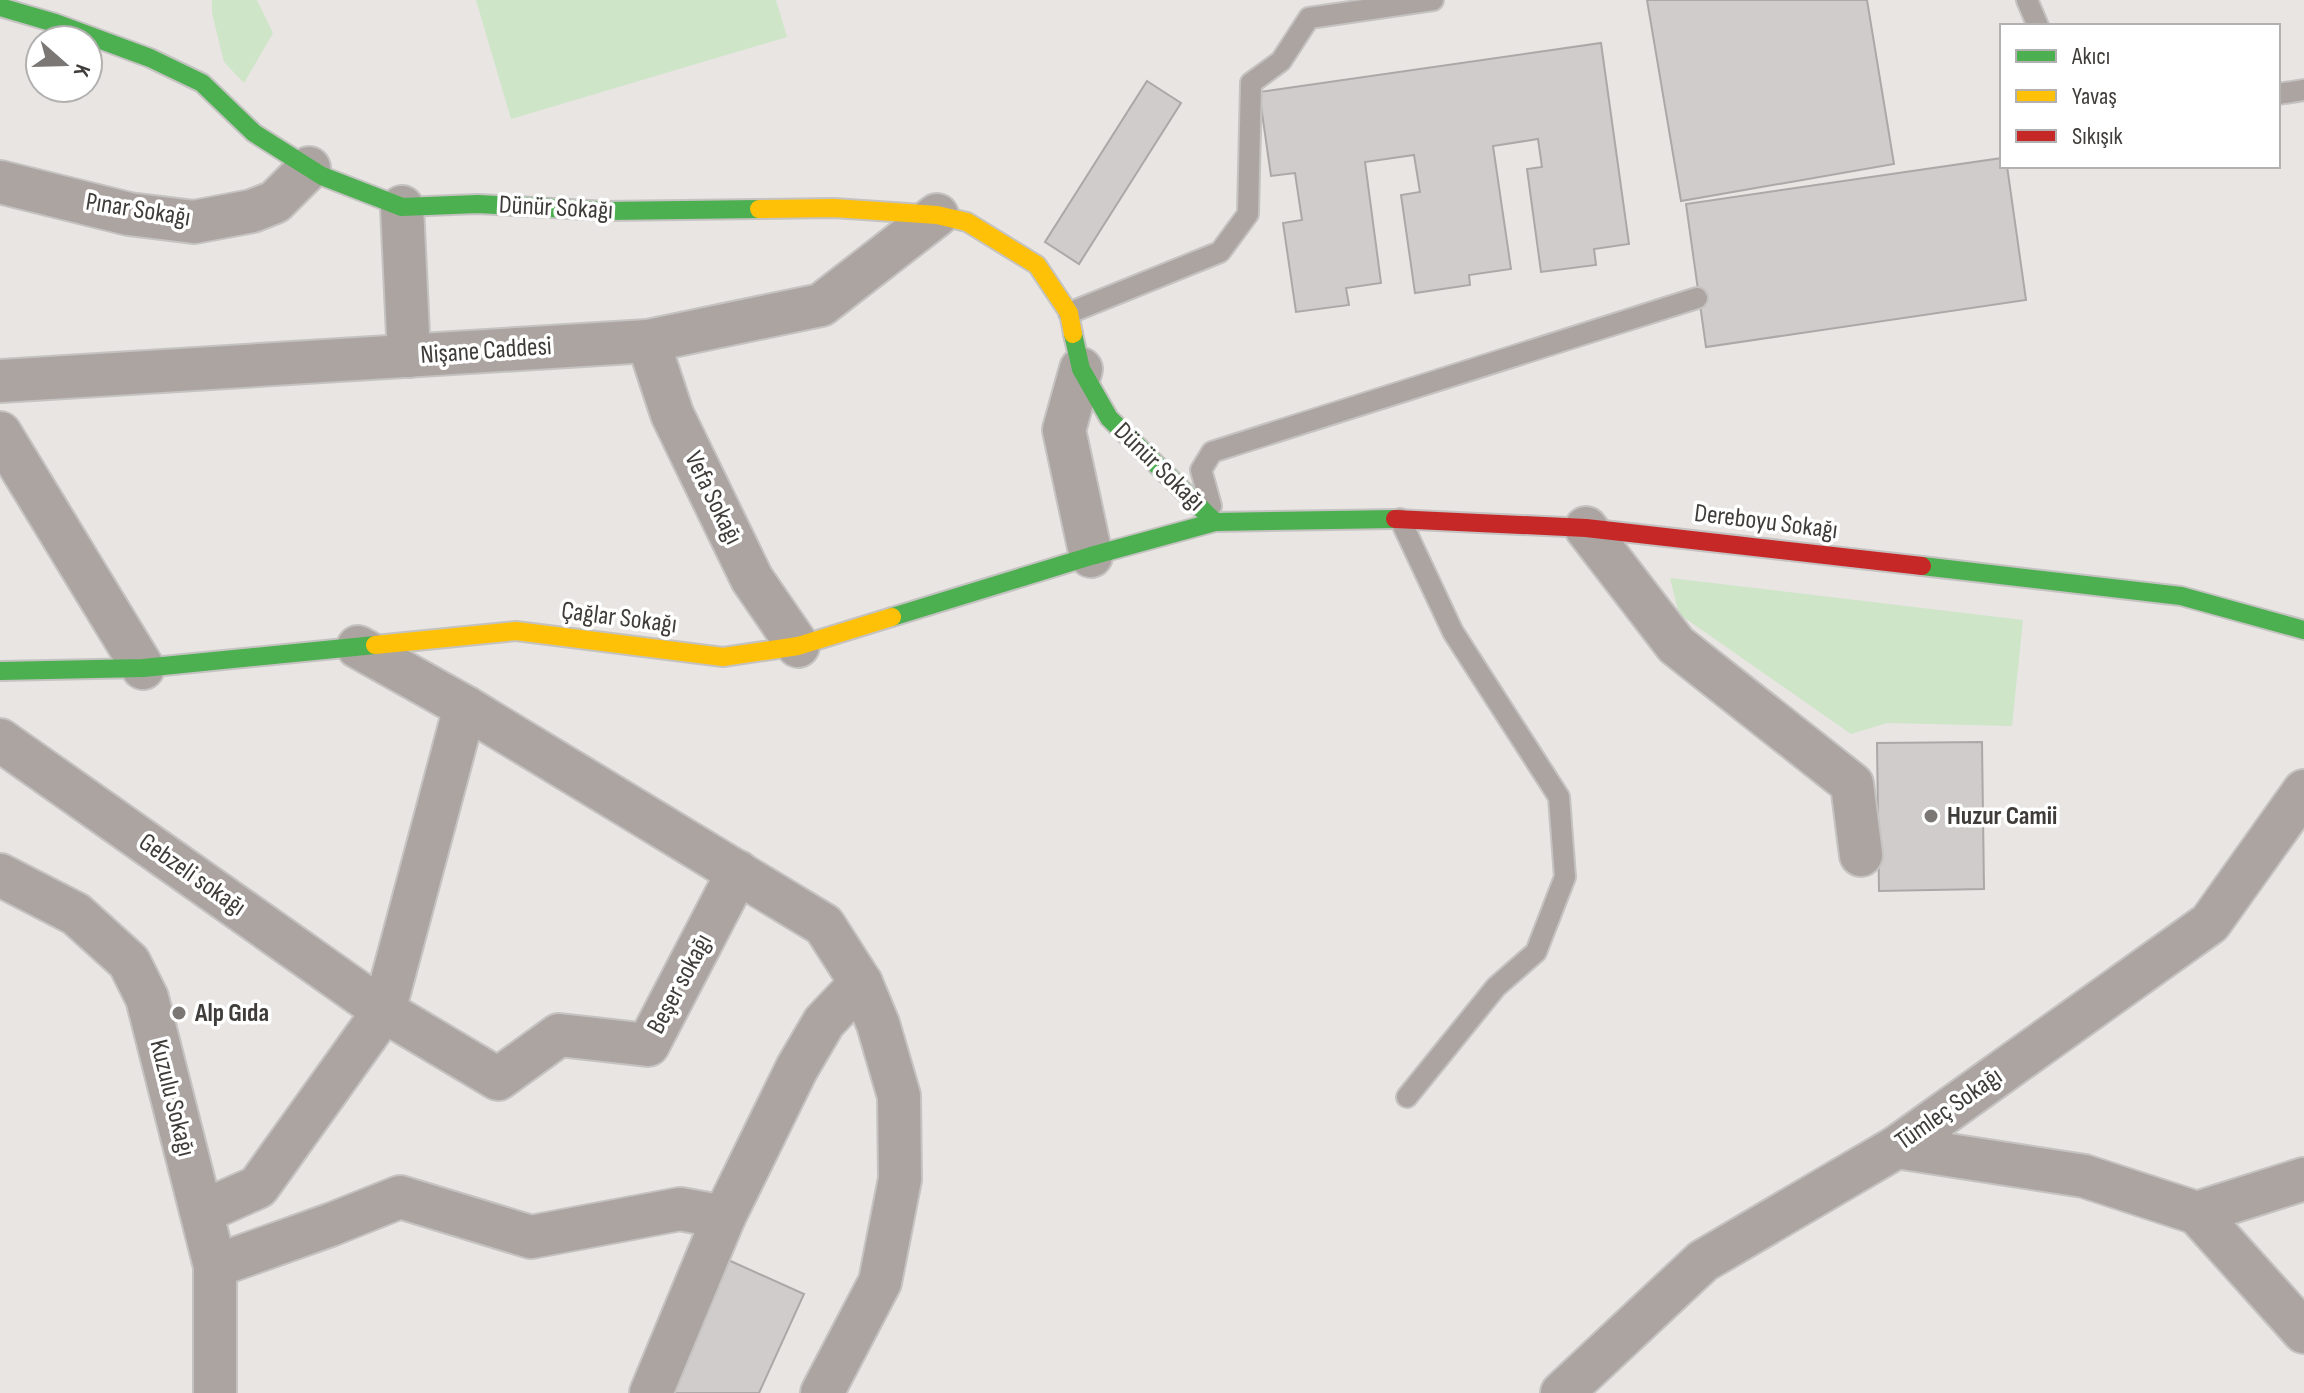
<svg xmlns="http://www.w3.org/2000/svg" width="2304" height="1393" font-family="'Sofia Sans Condensed',sans-serif">
<rect width="100%" height="100%" fill="#e8e5e3"/>
<g fill="#cee5c8">
<polygon points="212,0 257,0 273,33 244,83 224,62 212,13"/>
<polygon points="476,0 776,0 787,37 511,119"/>
<polygon points="1670,578 2023,620 2012,726 1887,723 1851,734 1679,614"/>
</g>
<g fill="#cfcccb" stroke="#aba8a7" stroke-width="2">
<polygon points="1647,0 1867,0 1894,164 1681,201"/>
<polygon points="1601,43 1629,244 1594,249 1596,265 1541,272 1527,169 1542,167 1538,139 1493,146 1511,269 1469,275 1470,285 1415,293 1401,195 1420,192 1414,155 1365,162 1381,283 1346,288 1349,305 1296,312 1283,223 1302,220 1295,173 1271,176 1259,92"/>
<polygon points="1147,81 1181,103 1079,264 1045,242"/>
<polygon points="2002,158 2002,166 2007,166 2026,300 1706,347 1686,204"/>
<polygon points="1982,742 1984,889 1879,891 1877,743"/>
<polygon points="726,1259 804,1294 759,1393 665,1393"/>
</g>
<g fill="none" stroke-linecap="round" stroke-linejoin="round">
<defs>
<g id="lane">
<polyline points="2027,0 2038,26"/>
<polyline points="2278,94 2304,90"/>
<polyline points="1069,313 1220,252 1248,214 1251,83 1281,61 1309,18 1433,0"/>
<polyline points="1211,506 1201,470 1212,452 1697,298"/>
<polyline points="1400,519 1453,632 1559,797 1565,877 1536,952 1496,987 1407,1097"/>
</g>
<g id="street">
<polyline points="0,182 129,214 194,222 252,211 275,202 309,168"/>
<polyline points="402,207 409,356"/>
<polyline points="648,341 672,414 752,579 798,646"/>
<polyline points="1081,369 1064,430 1091,556"/>
<polyline points="0,381 648,341 821,305 937,215"/>
<polyline points="0,433 143,668"/>
<polyline points="1586,528 1676,645 1852,784 1861,855"/>
<polyline points="358,647 465,707 824,925 861,983 878,1024 899,1096 900,1179 880,1282 822,1393"/>
<polyline points="0,740 384,1011 498,1079 559,1035 648,1045 738,872"/>
<polyline points="0,875 76,914 129,962 147,998 215,1266 215,1393"/>
<polyline points="1897,1147 2084,1176 2197,1213 2304,1179"/>
<polyline points="202,1212 258,1187 384,1011 465,707"/>
<polyline points="2197,1213 2304,1332"/>
<polyline points="215,1266 330,1225 400,1197 531,1237 680,1209 724,1217"/>
<polyline points="651,1393 724,1217 797,1068 824,1022 861,983"/>
<polyline points="1562,1393 1703,1261 1897,1147 2210,923 2304,791"/>
</g>
<g id="fast">
<polyline points="0,7 55,23 150,58 202,83 254,133 322,176 402,207 478,204 607,211 759,209"/>
<polyline points="1073,334 1081,369 1109,418 1215,522"/>
<polyline points="1922,566 2181,596 2304,630"/>
<polyline points="892,617 1091,556 1215,522 1395,519"/>
<polyline points="0,671 143,668 375,645"/>
</g>
<g id="slow">
<polyline points="759,209 834,208 937,215 967,222 1037,265 1069,313 1073,334"/>
<polyline points="375,645 516,631 723,657 798,646 892,617"/>
</g>
<polyline id="jam" points="1395,519 1586,528 1922,566"/>
</defs>
<use href="#lane" stroke="#c5c3c2" stroke-width="24"/>
<use href="#street" stroke="#c5c3c2" stroke-width="46"/>
<use href="#fast" stroke="#c5c3c2" stroke-width="22"/>
<use href="#slow" stroke="#c5c3c2" stroke-width="22"/>
<use href="#jam" stroke="#c5c3c2" stroke-width="22"/>
<use href="#lane" stroke="#aca4a1" stroke-width="20"/>
<use href="#street" stroke="#aca4a1" stroke-width="42"/>
<use href="#fast" stroke="#4caf50" stroke-width="18"/>
<use href="#slow" stroke="#ffc107" stroke-width="18"/>
<use href="#jam" stroke="#c62828" stroke-width="18"/>
</g>
<g fill="#7a7775" stroke="#fff" stroke-width="3">
<circle cx="1931" cy="816" r="8"/>
<circle cx="179" cy="1013" r="8"/>
</g>
<g text-anchor="middle" dominant-baseline="central" stroke-width="7" stroke-linejoin="round" paint-order="stroke">
<g font-size="26" fill="#3f3c3a" stroke="#fff">
<text transform="translate(556 208) rotate(3)">Dünür Sokağı</text>
<text transform="translate(138 210) rotate(9)">Pınar Sokağı</text>
<text transform="translate(486 351) rotate(-4)">Nişane Caddesi</text>
<text transform="translate(1159 467) rotate(44)">Dünür Sokağı</text>
<text transform="translate(713 498) rotate(64)">Vefa Sokağı</text>
<text transform="translate(1766 522) rotate(7)">Dereboyu Sokağı</text>
<text transform="translate(619 618) rotate(7)">Çağlar Sokağı</text>
<text transform="translate(192 875) rotate(35)">Gebzeli sokağı</text>
<text transform="translate(680 984) rotate(-62)">Beşer sokağı</text>
<text transform="translate(172 1098) rotate(76)">Kuzulu Sokağı</text>
<text transform="translate(1949 1109) rotate(-35)">Tümleç Sokağı</text>
</g>
<g font-size="26" font-weight="bold" fill="#3f3c3a" stroke="#fff" text-anchor="start">
<text x="1947" y="816">Huzur Camii</text>
<text x="195" y="1013">Alp Gıda</text>
</g>
</g>
<rect x="2000" y="24" width="280" height="144" fill="#ffffff" stroke="#b2b1b0" stroke-width="2"/>
<rect x="2016" y="50" width="40" height="12" fill="#4caf50" stroke="#b2b1b0" stroke-width="2"/>
<text x="2072" y="64" font-size="24" fill="#3f3c3a">Akıcı</text>
<rect x="2016" y="90" width="40" height="12" fill="#ffc107" stroke="#b2b1b0" stroke-width="2"/>
<text x="2072" y="104" font-size="24" fill="#3f3c3a">Yavaş</text>
<rect x="2016" y="130" width="40" height="12" fill="#c62828" stroke="#b2b1b0" stroke-width="2"/>
<text x="2072" y="144" font-size="24" fill="#3f3c3a">Sıkışık</text>
<g transform="translate(64 64) rotate(110)"><circle r="38" fill="#ffffff" stroke="#b2b1b0" stroke-width="2"/>
<path d="M0-6L14 30L0 20L-14 30Z" fill="#7a7775"/>
<text y="-12" font-size="22" font-weight="bold" text-anchor="middle" fill="#3f3c3a">K</text>
</g>
</svg>
